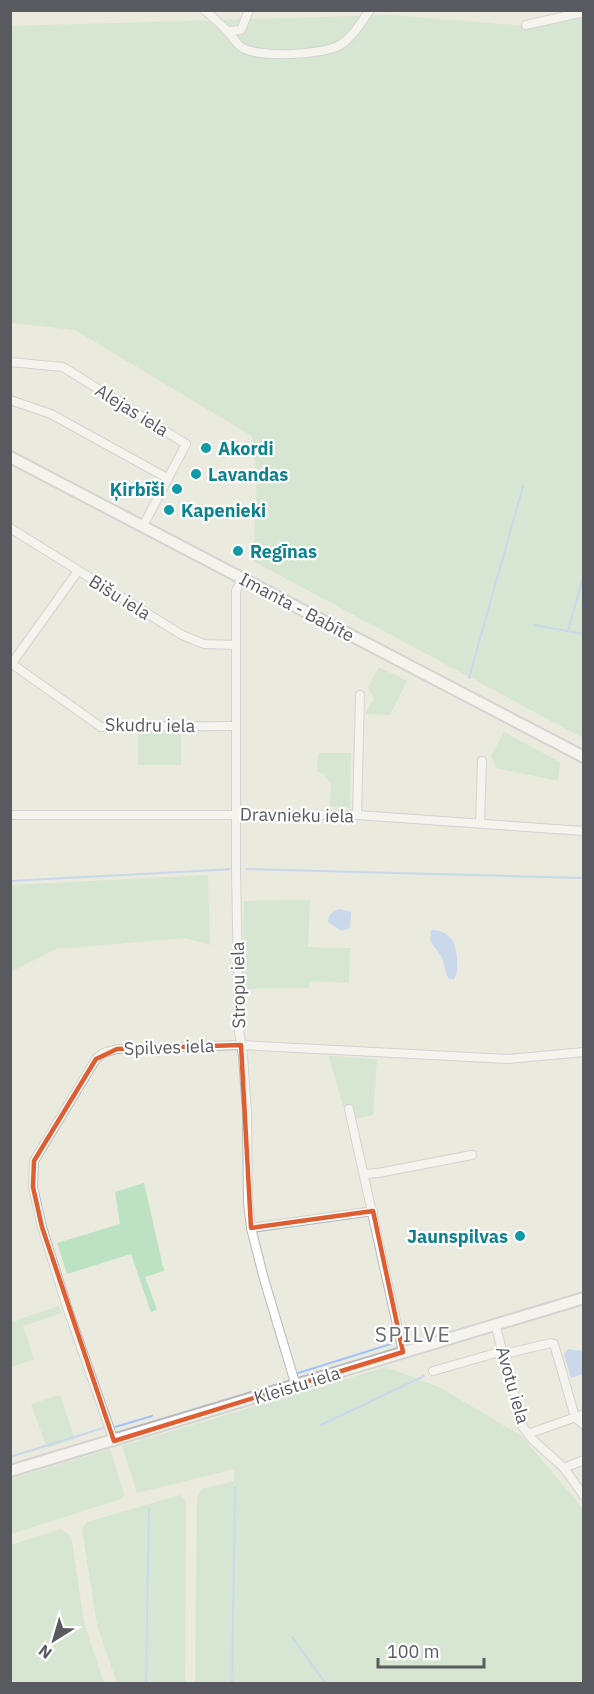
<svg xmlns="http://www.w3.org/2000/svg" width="594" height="1694" font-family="'IBM Plex Sans',sans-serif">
<rect width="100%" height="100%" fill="#ebeadf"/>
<g fill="#bce2c3">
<polygon points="391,15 525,26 583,18 583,738 253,561 257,479 252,436 75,330 11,323 10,26"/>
<polygon points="379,667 407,681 390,715 365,714 374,699 368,687"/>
<polygon points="504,732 560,762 558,781 496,768 491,756"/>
<polygon points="181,733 181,765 138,765 138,733"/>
<polygon points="318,753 351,753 350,808 330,806 331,783 323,773 317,772"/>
<polygon points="208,875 210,945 185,938 56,949 11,972 11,885"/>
<polygon points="310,900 308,947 350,948 349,983 309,981 309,988 243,989 244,901"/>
<polygon points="329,1056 377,1059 373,1115 356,1119 352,1105 343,1106"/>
<polygon points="144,1183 164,1271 145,1277 157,1310 151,1312 131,1254 67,1274 57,1243 120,1224 115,1192"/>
<polygon points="59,1306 62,1313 23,1326 34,1359 11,1367 11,1322"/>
<polygon points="386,1367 439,1387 522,1436 583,1509 583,1683 195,1683 197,1498 202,1489 234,1481 234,1469 137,1493 122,1446"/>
<polygon points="60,1395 75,1439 47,1448 31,1404"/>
<polygon points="110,1449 124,1494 121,1499 11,1534 11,1479"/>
<polygon points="180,1495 186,1501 185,1683 117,1683 97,1625 82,1529 87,1522"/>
<polygon points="61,1529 68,1534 72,1541 84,1623 104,1683 11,1683 11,1545"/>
</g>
<g fill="#a0c3fa">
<path d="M340,909l11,3 -1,16 -8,3 -14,-9c0,-8 5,-11 12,-13z"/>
<path d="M431,930c18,0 26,12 26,30 0,7 1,13 -3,19h-5c-5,-7 -4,-16 -8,-23 -7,-13 -12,-8 -10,-26z"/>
<polygon points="568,1349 583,1351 583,1374 571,1378 564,1354"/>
</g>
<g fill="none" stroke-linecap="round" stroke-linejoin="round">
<g stroke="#a0c3fa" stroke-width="2">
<polyline points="534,625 584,634"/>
<polyline points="568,631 584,574"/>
<polyline points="469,678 523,486"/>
<polyline points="247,869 584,878"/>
<polyline points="10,881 235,869"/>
<polyline points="295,1374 391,1344"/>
<polyline points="321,1425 424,1376"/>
<polyline points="115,1427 152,1416"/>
<polyline points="10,1457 103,1428"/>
<polyline points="292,1637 326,1684"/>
<polyline points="146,1684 149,1509"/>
<polyline points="232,1684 235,1487"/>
</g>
<defs>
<g id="street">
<path d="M204,10c10,7 19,17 27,25 3,4 6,9 9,11 15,13 83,9 100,-1 13,-8 21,-23 30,-35"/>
<polyline points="526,25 584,12"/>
<polyline points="227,31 241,30 249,10"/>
<polyline points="10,362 63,367 186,444 143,526"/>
<polyline points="10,400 51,414 167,478"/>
<polyline points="10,528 182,635 204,644 236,645"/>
<polyline points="242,578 236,591 236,869 239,1031 243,1056 247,1112 248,1203 251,1228 264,1279 296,1386"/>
<polyline points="12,664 101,727 236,726"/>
<polyline points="10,666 78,571"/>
<polyline points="10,815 357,815 584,831"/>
<polyline points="357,815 360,695"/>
<polyline points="480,823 482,761"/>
<polyline points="349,1109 403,1352"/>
<polyline points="365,1174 378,1173 472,1155"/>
<polyline points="251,1228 373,1211"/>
<polyline points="495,1324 523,1427 533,1440 564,1468 584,1496"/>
<polyline points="504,1354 551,1343 554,1344 575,1417 584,1425"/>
<polyline points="433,1371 503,1351"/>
<polyline points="528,1434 584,1414"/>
<polyline points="114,1441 68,1310 42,1227 33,1187 34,1161 96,1059 103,1053 117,1049 241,1045 508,1059 584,1052"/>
<polyline points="564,1468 584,1460"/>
</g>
<g id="secondary">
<polyline points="10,457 584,757"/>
<polyline points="10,1471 584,1298"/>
</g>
</defs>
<use href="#street" stroke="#b7b8be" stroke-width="10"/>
<use href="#secondary" stroke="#b8bac1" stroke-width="14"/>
<use href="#street" stroke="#fff" stroke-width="8"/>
<use href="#secondary" stroke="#fff" stroke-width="10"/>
</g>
<path d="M0 0H594V1694H0ZM241,1045l10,183 122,-17 30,141 -289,89 -72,-214 -9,-40 1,-26 62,-102 21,-10z" fill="#ebeadf" fill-opacity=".55" fill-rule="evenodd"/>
<path fill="none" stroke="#df5e31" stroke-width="4.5" stroke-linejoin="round" d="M241,1045l10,183 122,-17 30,141 -289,89 -72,-214 -9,-40 1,-26 62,-102 21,-10z"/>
<g fill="#0f9aa8" stroke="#fff" stroke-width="2">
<circle cx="206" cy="448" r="6"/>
<circle cx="196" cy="474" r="6"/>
<circle cx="177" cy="489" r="6"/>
<circle cx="169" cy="510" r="6"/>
<circle cx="238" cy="551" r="6"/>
<circle cx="520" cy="1236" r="6"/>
</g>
<g text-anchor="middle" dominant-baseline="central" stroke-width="4.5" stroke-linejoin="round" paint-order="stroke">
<g font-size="18" fill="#585a60" stroke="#fff">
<text transform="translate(132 410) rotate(32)">Alejas iela</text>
<text transform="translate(120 597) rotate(32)">Bišu iela</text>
<text transform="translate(297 607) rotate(28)">Imanta - Babīte</text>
<text transform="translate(150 725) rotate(1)">Skudru iela</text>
<text transform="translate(297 815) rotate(1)">Dravnieku iela</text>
<text transform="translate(238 985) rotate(-91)">Stropu iela</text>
<text transform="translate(169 1047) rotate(-2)">Spilves iela</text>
<text transform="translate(297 1385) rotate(-17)">Kleistu iela</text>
<text transform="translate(513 1385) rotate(74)">Avotu iela</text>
</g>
<g font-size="18" font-weight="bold" fill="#0d838f" stroke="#fff" text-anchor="start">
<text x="218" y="448">Akordi</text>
<text x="208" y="474">Lavandas</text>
<text x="165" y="489" text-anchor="end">Ķirbīši</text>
<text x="181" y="510">Kapenieki</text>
<text x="250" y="551">Regīnas</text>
<text x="508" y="1236" text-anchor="end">Jaunspilvas</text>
</g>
<g font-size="21" letter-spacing="1.5" fill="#696c72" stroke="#fff">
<text x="413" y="1334">SPILVE</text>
</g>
</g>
<rect width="594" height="1694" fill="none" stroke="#585a60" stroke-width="24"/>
<g transform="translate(54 1640) rotate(217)" stroke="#ffffff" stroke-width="4.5" paint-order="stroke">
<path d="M0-4.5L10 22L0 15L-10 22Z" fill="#585a60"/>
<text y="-9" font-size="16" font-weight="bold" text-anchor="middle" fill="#585a60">N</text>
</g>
<path d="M378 1658v9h106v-9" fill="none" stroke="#585a60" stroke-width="3"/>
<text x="387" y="1658" font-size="18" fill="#585a60" stroke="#ffffff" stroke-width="4.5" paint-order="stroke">100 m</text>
</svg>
